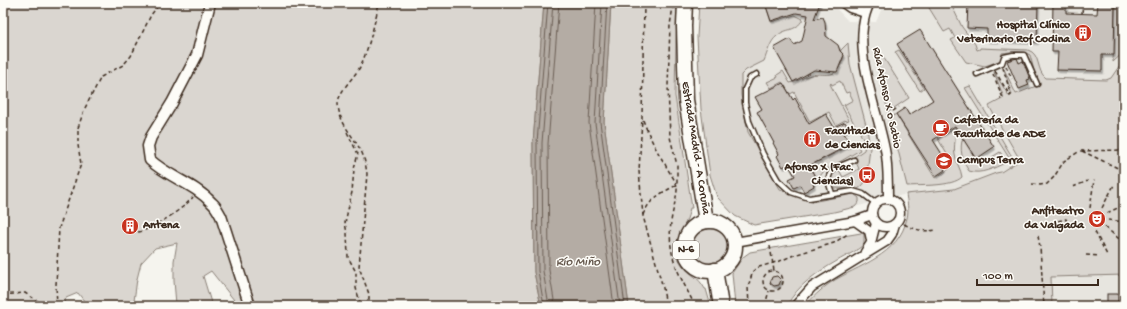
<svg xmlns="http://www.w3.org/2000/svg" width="1127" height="309" font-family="'Gochi Hand',sans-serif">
<defs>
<filter id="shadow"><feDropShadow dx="1.5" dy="2.5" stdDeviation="0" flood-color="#0004"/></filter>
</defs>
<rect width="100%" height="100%" fill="#f5f4ee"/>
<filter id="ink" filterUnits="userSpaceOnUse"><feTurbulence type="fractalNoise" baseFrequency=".025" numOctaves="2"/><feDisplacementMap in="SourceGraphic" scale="8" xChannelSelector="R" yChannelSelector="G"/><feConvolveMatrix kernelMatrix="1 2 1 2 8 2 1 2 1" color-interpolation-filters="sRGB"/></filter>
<g filter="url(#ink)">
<polygon fill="#e7e5df" points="765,3 831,3 848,21 876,22 884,3 1124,3 1124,306 805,306 816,294 830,283 882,255 896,243 900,236 907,219 907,194 834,212 824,199 811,202 780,189 748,132 741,95 740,75 746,70 764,61 769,48 777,36"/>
<g fill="#dad6d0" stroke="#8a8077">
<polygon points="3,3 544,3 533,143 534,272 541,306 236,306 234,300 211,271 203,276 212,306 177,306 176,304 174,281 174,261 177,243 155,248 141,263 137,279 134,301 130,306 88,306 78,293 66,298 63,306 3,306"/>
<path d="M611,3h67l-2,38 -1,55 17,112h-2c-3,20 -23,38 -7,58 8,10 15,10 22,23h1l5,17h-82l-25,-184z"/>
<path d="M699,3h66l6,19 24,-7 8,4c-8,14 -16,8 -26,17 -7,5 -10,18 -13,25l-18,9 -5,5v20l7,37 32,57 31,13 43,-8 5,4v4l-4,5 -21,5 -80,13 -19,-9 -18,-19 -7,-22 -9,-66 -4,-72z"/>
<path d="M926,3h20l5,1 11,23 13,17 2,6 3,-1v-1l48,2c13,4 8,21 18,28l60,2 5,-2 13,-19v216l-73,2 1,29h-247c7,-8 15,-16 25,-23 28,-18 69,-27 77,-65 2,-8 0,-17 -1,-24l48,-5 42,-16 5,-1 19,-12 -31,-54 15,-8 -10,-26 15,24 3,-1 -8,-26 12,25 23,-9 -3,-7 -6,-23c-8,-5 -20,-3 -28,-2v7l-17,6 -19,-4 -15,-22 4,-2 -5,-9 -6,3z"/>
<polygon points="1115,3 1124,3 1124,52 1113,62"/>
<path d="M848,43l2,21 16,61 -9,4 -13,-24 9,-5 -4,-8 -3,1 -6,-12 -8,4 -1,-2 -1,1 19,36 -3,1 -1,-1 -9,5 -7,-13 -19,10 -16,-30 -4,2 -8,-12 -11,6 -4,-6 11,-5 -1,-2 6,-4 7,12c8,-1 14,-7 21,-8 14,-3 23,5 30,-11 1,-3 2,-5 3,-9l-4,-4z"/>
<polygon points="899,50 924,88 920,91 895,52"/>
<polygon points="882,55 909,98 888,112 876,60"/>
<polygon points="970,86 1014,160 1011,161 965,88"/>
<path d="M896,114l39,64 14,-9 2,-8 -13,-22 17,-11c2,7 -2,18 0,27 1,8 6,14 7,22 -10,10 -41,8 -55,9l-17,-68z"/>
<polygon points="867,129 870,148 866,181 862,186 858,189 834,188 830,179 831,175 839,170 843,177 859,169 854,157 864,150 865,144 860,133"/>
<path d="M963,137l13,21 5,6 19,-12 5,7v4c-11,5 -24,12 -36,8 -7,-10 -10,-22 -6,-34z"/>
<polygon points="856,143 860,150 824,171 817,180 809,166"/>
<circle cx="710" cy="246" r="18"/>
<path d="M861,233l3,1v10c-8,8 -17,11 -27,17 -19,11 -40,24 -50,45h-52l-3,-33 11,-16 7,-5z"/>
</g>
<polygon fill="#b4aca4" stroke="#84786e" points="544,3 611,3 604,122 629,306 541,306 534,272 533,143"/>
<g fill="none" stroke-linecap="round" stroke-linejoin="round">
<g stroke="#6b5e54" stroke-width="1">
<polyline points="596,3 589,123 614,306"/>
<polyline points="602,3 595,123 620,306"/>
<polyline points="607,3 600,122 625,306"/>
<polyline points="544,306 538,271 537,143 548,3"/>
<polyline points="549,306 543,271 542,143 553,3"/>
<polyline points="555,306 549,270 548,144 559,3"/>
</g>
</g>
<g fill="#c7c1bb" stroke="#3b2a1e" filter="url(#shadow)">
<polygon points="765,3 820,3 814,19 823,17 825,22 826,36 838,45 840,51 844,55 837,72 814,70 793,82 774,48 790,39 794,45 802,41 808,15 796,13 771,21"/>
<polygon points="968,3 1038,3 1037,42 987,40 987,29 967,28"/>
<polygon points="1053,3 1066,3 1066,13 1097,14 1098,3 1115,3 1114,55 1102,55 1102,71 1057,70 1058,52 1052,52"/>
<polygon points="920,30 994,147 976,159 955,126 933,140 947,162 942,165 945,170 936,176 896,114 905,108 909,115 933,100 897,44"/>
<polygon points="1017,58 1019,63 1023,61 1030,79 1027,80 1029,85 1019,89 1007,61"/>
<polygon points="783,83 793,100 795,98 809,124 826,114 834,127 845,122 849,129 843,132 851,144 809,166 817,180 813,183 814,186 804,192 800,185 794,188 789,179 795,176 788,164 783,167 777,156 779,154 773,143 774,143 757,112 762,109 755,97"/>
<polygon points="777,276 781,280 779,285 774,286 770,283 772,277"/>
<rect x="1107" y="294" width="11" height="12"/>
</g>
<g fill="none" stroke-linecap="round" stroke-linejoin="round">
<defs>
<g id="service">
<polyline points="757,74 750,78 745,89 745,103 749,121 763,154 778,180 791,192 809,198 853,191 863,194 875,203"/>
<polyline points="977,74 1002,63 1004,57 1013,55 1024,55 1037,84"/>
<path d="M832,193c-10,-24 3,-24 22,-33"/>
</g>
<g id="minor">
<polyline points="843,3 850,8 865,13"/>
<path d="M870,3c-22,43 9,107 16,152 2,15 2,29 2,43"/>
<circle cx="886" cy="213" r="14"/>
<polyline points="855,221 869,231 871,240"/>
<polyline points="735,242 855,221 872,215"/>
<polyline points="865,252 871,243 876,223"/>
<polyline points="795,306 812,287 887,241 892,234 895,224"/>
</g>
<path id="tertiary" d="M210,3l-13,52 -25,48 -21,34 -3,9 2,14c18,17 45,24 62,43 4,3 6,8 9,13l29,90"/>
<g id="trunk">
<polyline points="685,3 684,26 686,100 706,221"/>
<circle cx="710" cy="246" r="25"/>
<polyline points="715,270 721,306"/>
</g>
</defs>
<use href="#service" stroke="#3b2a1e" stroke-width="7"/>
<use href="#minor" stroke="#3b2a1e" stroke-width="11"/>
<use href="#tertiary" stroke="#3b2a1e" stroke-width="13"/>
<use href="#trunk" stroke="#3b2a1e" stroke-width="17"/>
<g stroke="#3b2a1e" stroke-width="1.5" stroke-dasharray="4 3" stroke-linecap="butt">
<polyline points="644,3 642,118 639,171 643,216 663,288 666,306"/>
<polyline points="1082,13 1083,3"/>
<polyline points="1006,66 1012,79"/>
<polyline points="995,71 1010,96 1011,95 1003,68"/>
<polyline points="993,74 1003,98 1000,98"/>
<polyline points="887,115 899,107"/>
<path d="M643,120c6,16 13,30 22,44 3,7 10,15 12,22 1,8 -5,26 -6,36 -4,36 9,53 24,84"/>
<polyline points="347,132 358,154 354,169 352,192 345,223 347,233 348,257 356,272 356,288 361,306"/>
<polyline points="1082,151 1124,171"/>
<polyline points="1032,184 1040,185 1047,184 1054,177 1064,161 1080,151 1124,150"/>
<polyline points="1073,187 1088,181"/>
<polyline points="1090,208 1094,180"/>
<polyline points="1102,208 1114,185"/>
<polyline points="1107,213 1124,205"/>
<path d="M643,215c7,-17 18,-22 34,-30v-20l-7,-28 -2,-51 2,-61 3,-18"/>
<polyline points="1108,220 1124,222"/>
<polyline points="1058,221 1066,219 1068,229 1059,230"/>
<path d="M904,224c11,6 20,8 33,6"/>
<polyline points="1105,227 1124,243"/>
<path d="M138,232c12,-1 48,-25 55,-35"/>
<polyline points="1095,232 1107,255"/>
<polyline points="1038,236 1040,247 1044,306"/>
<polyline points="770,246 774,271"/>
<polyline points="1086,255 1100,256"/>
<circle cx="773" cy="281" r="10"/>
<polyline points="3,295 25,293 45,306"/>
<polyline points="57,306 56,285 59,228 81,164 78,145 78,128 84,110 101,77 123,65 131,56 151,15 160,3"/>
<path d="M365,306l4,-7v-5l-10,-27 8,-93c-1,-7 -2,-14 -5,-21 -8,-17 -23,-29 -24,-49 0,-13 18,-28 23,-39 8,-18 14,-43 18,-62"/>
<polyline points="749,306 748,287 753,271 759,267 780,261 794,255 834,243 846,235 847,233"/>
<polyline points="767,306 767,298 769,291"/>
</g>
<use href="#service" stroke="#fdfcf7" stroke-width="4"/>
<use href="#minor" stroke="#fdfcf7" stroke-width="8"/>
<use href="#tertiary" stroke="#fdfcf7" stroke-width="10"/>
<use href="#trunk" stroke="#fdfcf7" stroke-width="14"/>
</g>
</g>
<defs>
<symbol id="building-disc" viewBox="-11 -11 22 22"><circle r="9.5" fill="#c8321e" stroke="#fdfcf7"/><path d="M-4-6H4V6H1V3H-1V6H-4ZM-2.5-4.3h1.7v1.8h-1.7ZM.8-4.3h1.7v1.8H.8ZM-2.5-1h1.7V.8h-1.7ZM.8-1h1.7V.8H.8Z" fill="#fff"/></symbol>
<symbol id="cafe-disc" viewBox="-11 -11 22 22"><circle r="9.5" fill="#c8321e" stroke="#fdfcf7"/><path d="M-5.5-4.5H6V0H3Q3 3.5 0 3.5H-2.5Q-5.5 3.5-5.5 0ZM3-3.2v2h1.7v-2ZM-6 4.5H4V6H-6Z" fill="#fff"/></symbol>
<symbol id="university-disc" viewBox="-11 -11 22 22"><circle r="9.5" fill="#c8321e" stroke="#fdfcf7"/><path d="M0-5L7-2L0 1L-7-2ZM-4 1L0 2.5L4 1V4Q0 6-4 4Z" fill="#fff"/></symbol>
<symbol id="bus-disc" viewBox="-11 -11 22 22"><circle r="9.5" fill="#c8321e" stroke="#fdfcf7"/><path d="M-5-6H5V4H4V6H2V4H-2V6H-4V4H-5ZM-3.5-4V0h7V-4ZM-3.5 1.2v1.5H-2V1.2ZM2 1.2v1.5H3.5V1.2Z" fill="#fff"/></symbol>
<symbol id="theatre-disc" viewBox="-11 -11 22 22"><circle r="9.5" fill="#c8321e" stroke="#fdfcf7"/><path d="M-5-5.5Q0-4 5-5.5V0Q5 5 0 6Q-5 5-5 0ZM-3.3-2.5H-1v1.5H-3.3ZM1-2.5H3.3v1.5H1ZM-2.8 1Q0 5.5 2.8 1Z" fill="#fff"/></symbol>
</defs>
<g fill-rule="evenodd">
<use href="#building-disc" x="1073" y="23" width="20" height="20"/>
<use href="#cafe-disc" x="931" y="118" width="20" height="20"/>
<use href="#building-disc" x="802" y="129" width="20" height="20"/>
<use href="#university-disc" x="934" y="151" width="20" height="20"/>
<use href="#bus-disc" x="857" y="165" width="20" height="20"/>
<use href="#theatre-disc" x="1087" y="209" width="20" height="20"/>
<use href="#building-disc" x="120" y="216" width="20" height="20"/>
</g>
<g text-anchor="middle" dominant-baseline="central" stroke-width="3" stroke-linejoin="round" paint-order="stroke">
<rect fill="#fdfcf7" stroke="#75695f" stroke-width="1" x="673" y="241" width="26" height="18" rx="3"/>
<g font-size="11" font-weight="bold" fill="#3b2a1e">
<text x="686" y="250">N-6</text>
</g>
<g font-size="12" font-weight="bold" fill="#3b2a1e" stroke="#fdfcf7" text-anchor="start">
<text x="1070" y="26" text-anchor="end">Hospital Clínico<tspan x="1070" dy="14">Veterinario Rof Codina</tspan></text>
<text x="954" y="121">Cafetería da<tspan x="954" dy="14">Facultade de ADE</tspan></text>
<text x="825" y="132">Facultade<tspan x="825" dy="14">de Ciencias</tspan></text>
<text x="957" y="161">Campus Terra</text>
<text x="854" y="168" text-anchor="end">Afonso X (Fac.<tspan x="854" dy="14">Ciencias)</tspan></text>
<text x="1084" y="212" text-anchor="end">Anfiteatro<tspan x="1084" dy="14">da Valgada</tspan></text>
<text x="143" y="226">Antena</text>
</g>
<g font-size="12" fill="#3b2a1e" stroke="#fdfcf7">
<text transform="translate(886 98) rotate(78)">Rúa Afonso X o Sabio</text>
<text transform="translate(695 148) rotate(81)">Estrada Madrid - A Coruña</text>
</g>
<g font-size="13" font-style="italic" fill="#65584d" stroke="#fdfcf7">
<text x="578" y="262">Río Miño</text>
</g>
</g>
<rect width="1127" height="309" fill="none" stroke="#fdfcf7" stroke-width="16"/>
<rect x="8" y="8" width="1111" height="293" fill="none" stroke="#3b2a1e" stroke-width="1.5" filter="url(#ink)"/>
<path d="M977 279v6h121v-6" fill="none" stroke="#3b2a1e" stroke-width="2"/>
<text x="983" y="279" font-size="12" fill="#3b2a1e" stroke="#fdfcf7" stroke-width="3" paint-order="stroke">100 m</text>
</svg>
